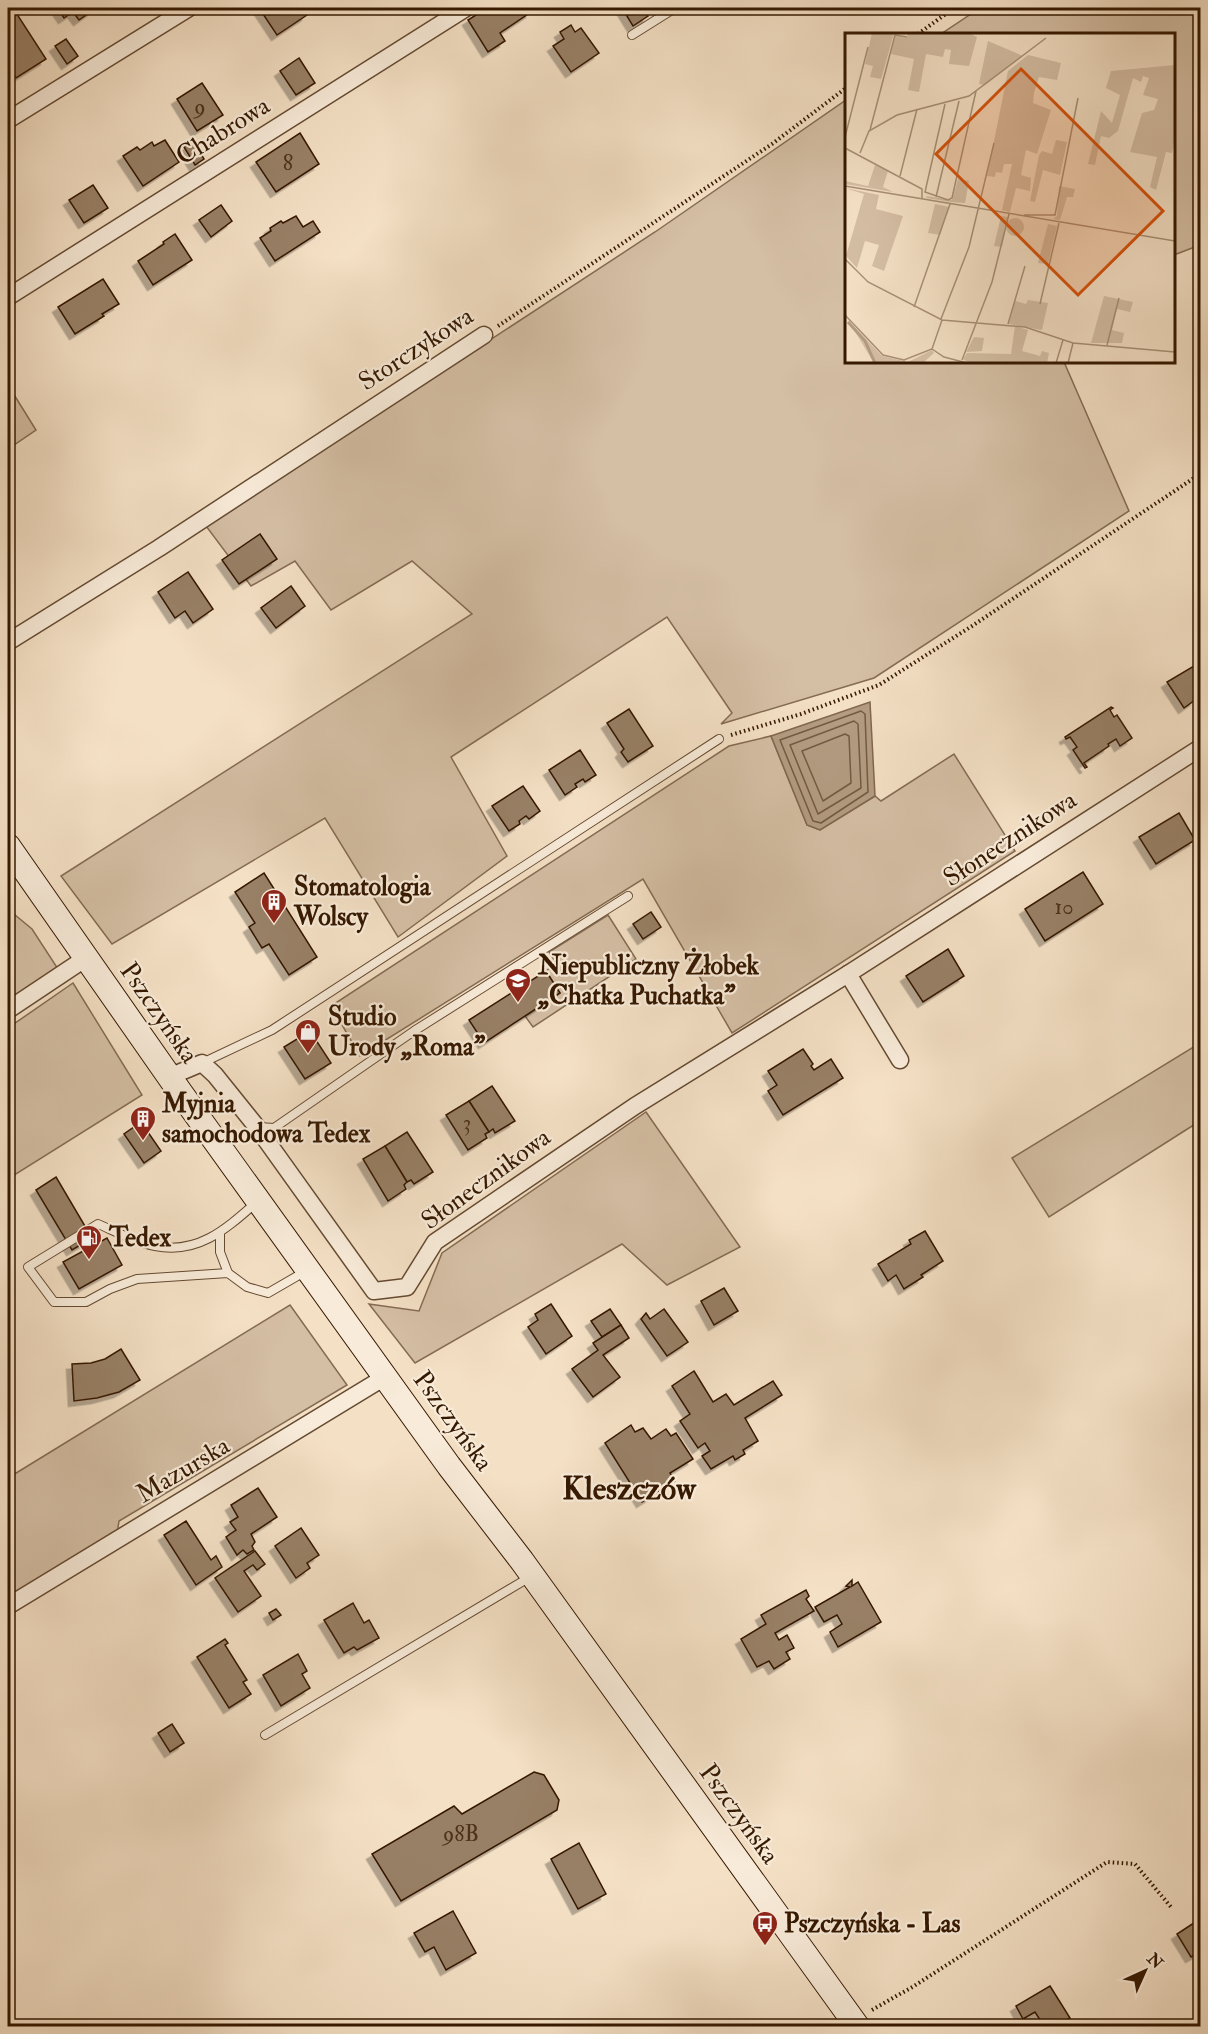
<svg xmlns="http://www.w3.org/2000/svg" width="1208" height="2034" font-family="'IM FELL Double Pica',serif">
<defs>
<filter id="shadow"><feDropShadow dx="-5.5" dy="5.5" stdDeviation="0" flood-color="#0004"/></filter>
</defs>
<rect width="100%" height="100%" fill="#f4e0c5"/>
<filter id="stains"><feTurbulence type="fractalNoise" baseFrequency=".00333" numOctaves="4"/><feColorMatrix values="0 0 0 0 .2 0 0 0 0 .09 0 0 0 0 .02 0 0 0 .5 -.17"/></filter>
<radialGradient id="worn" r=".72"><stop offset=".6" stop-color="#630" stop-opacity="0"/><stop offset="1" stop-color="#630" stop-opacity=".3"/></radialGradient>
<g fill="#d4bea4" stroke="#846b52" stroke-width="1.5">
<polygon points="980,8 1200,8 1200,245 1174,255 1174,34 941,34"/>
<polygon points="846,100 846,362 1064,362 1129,511 874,678 721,724 732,713 667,617 451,757 507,856 398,937 325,818 112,944 61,876 472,614 412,561 331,610 295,561 251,586 206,526 655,232"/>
<polygon points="8,385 36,430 8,449"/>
<polygon points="771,736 807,825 820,830 875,796 881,801 954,754 1015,851 732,1033 643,879 360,1056 331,1006 729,746"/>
<polygon points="9,910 32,929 58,969 8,1003 8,911"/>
<polygon points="608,915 636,959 533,1027 525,1016 560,993 546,971 556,963 549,952"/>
<polygon points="73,983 142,1095 8,1179 8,1028"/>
<polygon points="1200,1043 1200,1121 1049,1217 1012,1158"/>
<polygon points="646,1112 740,1247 667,1285 622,1244 415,1363 369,1304 419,1311 442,1253"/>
<polygon points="290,1305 347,1385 119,1521 116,1540 10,1596 8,1592 8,1478"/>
</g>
<polygon fill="#b39c82" stroke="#81674e" stroke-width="1.5" points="870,702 875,796 820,830 807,825 771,736"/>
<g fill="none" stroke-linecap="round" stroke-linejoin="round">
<g stroke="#745a41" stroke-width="1.5">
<polygon points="861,711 865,714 868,792 821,823 813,821 780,740"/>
<polygon points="854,721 858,724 861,788 818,814 790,745"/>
<polygon points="845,734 849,736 851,783 823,801 802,751"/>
</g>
</g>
<g fill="#988066" stroke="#351800" stroke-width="1.5" filter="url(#shadow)">
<polygon points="8,8 13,8 46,59 16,78 8,64"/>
<polygon points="57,8 92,8 93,10 79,20 73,12 64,18"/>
<polygon points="259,8 305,8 307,15 277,35"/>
<polygon points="487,8 528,8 531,12 500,33 505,41 488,52 468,20"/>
<polygon points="622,8 643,8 648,16 633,26"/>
<polygon points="571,25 575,32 581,28 599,53 571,72 553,46 564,39 560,32"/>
<polygon points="66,39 78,56 67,64 55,46"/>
<polygon points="299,58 315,83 296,95 280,71"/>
<polygon points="202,83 223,115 197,131 177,99"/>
<polygon points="300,133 319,164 276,192 256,162"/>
<polygon points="165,140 179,162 143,186 123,156 137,147 140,150 152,142 154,146"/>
<polygon points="194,142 204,159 195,165 184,147"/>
<polygon points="93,185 108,208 84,223 69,200"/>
<polygon points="221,205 232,221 211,237 199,220"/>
<polygon points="296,216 303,227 313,221 320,232 275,261 260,238 271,231 270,228 281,221 283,223"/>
<polygon points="175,234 192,260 153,285 138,261 164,244 163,242"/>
<polygon points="103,279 119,304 102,314 104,316 75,334 58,307"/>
<polygon points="260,534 277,559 239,584 222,560"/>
<polygon points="188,572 213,609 193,623 185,611 175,618 158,592"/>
<polygon points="291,586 305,606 276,628 261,608"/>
<polygon points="1199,663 1200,665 1200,693 1194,698 1195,700 1184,708 1167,682"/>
<polygon points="1111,707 1113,708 1110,710 1114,717 1117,715 1132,738 1120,746 1116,739 1108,744 1109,746 1084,763 1087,767 1085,768 1073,750 1077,747 1070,737 1066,739 1065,737"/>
<polygon points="629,709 653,746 628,762 621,752 624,749 607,723"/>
<polygon points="580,750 596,775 585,782 583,779 575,784 577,787 565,795 549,770"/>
<polygon points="523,786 540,811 529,819 526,816 519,821 520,824 509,831 492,806"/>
<polygon points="1179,813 1195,840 1156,864 1139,837"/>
<polygon points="1083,872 1103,904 1045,941 1025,909"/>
<polygon points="264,873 317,957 289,975 269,944 262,948 249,927 255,923 235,892"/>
<polygon points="651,912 661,927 643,939 633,924"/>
<polygon points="948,949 964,976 923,1002 906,976"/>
<polygon points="546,971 560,993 484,1043 469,1020"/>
<polygon points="310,1031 331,1063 305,1079 284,1047"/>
<polygon points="803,1049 813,1064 811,1066 814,1070 831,1059 843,1078 783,1115 768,1091 777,1085 768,1071"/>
<polygon points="492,1086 515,1121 495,1133 493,1129 489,1132 469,1101"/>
<polygon points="469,1101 489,1132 485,1134 487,1138 468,1150 446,1115"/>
<polygon points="141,1122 161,1151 144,1163 124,1134"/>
<polygon points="407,1132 433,1172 414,1184 411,1180 407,1182 385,1146"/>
<polygon points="385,1146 407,1182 404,1185 406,1189 388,1201 363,1159"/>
<polygon points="56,1177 92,1238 72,1250 36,1190"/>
<polygon points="925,1231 943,1261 921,1275 923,1277 904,1289 896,1275 888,1281 878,1264 911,1244 909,1240"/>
<polygon points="107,1238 122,1265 79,1289 63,1262"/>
<polygon points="724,1288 738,1311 714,1325 701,1301"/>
<polygon points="551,1304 572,1336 546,1354 528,1327 538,1320 535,1314"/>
<polygon points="610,1309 621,1325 602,1337 591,1321"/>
<polygon points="664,1309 688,1342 667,1356 641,1319 646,1313 650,1319"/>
<polygon points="621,1325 629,1338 603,1355 620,1377 593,1397 572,1369 598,1350 593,1343"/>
<polygon points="121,1349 140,1380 119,1392 97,1398 74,1401 72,1364 91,1363 105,1359"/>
<polygon points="694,1371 713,1402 726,1394 734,1405 773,1381 782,1395 745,1418 758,1441 743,1450 745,1454 735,1460 733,1456 711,1469 702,1456 710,1451 705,1443 698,1448 680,1421 690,1414 672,1386"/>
<polygon points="631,1425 635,1432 643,1428 651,1439 666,1429 671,1436 676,1433 693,1459 670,1473 675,1481 642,1502 605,1443"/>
<polygon points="258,1488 277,1517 251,1534 255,1542 252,1546 254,1550 247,1554 243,1550 237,1555 226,1537 236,1530 230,1522 238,1517 231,1505"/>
<polygon points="186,1521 211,1560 216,1556 222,1567 196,1585 164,1535"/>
<polygon points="301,1528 319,1555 307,1563 310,1568 296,1578 275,1546"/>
<polygon points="255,1551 265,1564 257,1570 253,1565 244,1571 261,1596 238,1612 215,1578"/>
<polygon points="852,1580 852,1586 858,1582 881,1622 838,1647 830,1632 842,1624 837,1615 824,1622 815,1607 850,1587 846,1586"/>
<polygon points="806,1590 809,1596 806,1599 814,1611 775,1633 779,1640 787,1635 794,1648 786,1652 790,1659 774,1669 769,1661 757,1667 741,1639 766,1624 761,1615"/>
<polygon points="353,1603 364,1623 369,1620 379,1638 357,1650 354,1647 344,1653 324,1620"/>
<polygon points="276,1609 281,1615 273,1620 269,1613"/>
<polygon points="225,1639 228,1643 225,1645 247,1680 243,1682 251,1694 229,1708 197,1657"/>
<polygon points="298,1654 307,1671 302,1674 310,1688 281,1706 263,1675"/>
<polygon points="172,1724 184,1743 170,1752 158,1733"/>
<polygon points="534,1772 544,1775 559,1800 557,1810 401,1901 372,1854 454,1806 462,1814"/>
<polygon points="579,1843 606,1894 578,1909 551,1859"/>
<polygon points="453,1911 476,1953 446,1970 434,1947 425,1952 414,1933"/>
<polygon points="1200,1919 1200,1952 1191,1957 1177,1934"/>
<polygon points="1050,1986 1070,2018 1056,2026 1044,2026 1035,2012 1023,2019 1016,2006"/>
</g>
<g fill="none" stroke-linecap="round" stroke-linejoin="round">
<defs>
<g id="lane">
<polyline points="632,35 675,8"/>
<polyline points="202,1063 272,1030 719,739"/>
<polyline points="259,1127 274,1128 414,1031 628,896"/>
<path d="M258,1201c-31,27 -59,54 -103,45 -18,-3 -40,-15 -57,-22l-70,43 26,35h32l24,-13 27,-10 91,-6 19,14 21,6 38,-22"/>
<polyline points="220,1234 220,1252 228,1273"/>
<polyline points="265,1735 530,1577"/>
</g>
<g id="street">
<polyline points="8,120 189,8"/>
<polyline points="8,297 466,8"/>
<polyline points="8,642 159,548 484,335"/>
<polyline points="848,974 900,1060"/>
<polyline points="8,1010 86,958"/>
<polyline points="169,1077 202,1063 215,1075 256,1126 374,1291 407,1287 435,1242 635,1106 848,974 1200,748"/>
<polyline points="8,1606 385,1377"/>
</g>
<polyline id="secondary" points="8,846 180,1092 449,1466 522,1561 857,2026"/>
</defs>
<use href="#lane" stroke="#654a31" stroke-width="10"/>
<use href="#street" stroke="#654a31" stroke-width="19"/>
<use href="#secondary" stroke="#351800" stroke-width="26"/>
<g stroke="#351800" stroke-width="4" stroke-dasharray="1.5 3" stroke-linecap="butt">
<polyline points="918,34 954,8"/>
<polyline points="498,326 772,144 846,88"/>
<polyline points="731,735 801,714 879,685 972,626 1200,474"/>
<polyline points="872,2010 914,1986 1107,1862 1135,1864 1171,1907"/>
</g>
<use href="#lane" stroke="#f8ebd9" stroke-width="8"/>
<use href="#street" stroke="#f8ebd9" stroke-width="16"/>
<use href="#secondary" stroke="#f8ebd9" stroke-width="24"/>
</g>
<defs>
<symbol id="building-pin" viewBox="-11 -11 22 30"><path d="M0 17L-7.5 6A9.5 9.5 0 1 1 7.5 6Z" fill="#8f2418" stroke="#f8ebd9"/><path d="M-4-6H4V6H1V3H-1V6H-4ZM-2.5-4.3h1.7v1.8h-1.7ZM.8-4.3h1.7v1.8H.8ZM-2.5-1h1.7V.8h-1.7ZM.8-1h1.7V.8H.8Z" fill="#fff"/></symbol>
<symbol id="school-pin" viewBox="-11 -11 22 30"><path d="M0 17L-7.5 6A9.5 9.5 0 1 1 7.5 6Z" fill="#8f2418" stroke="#f8ebd9"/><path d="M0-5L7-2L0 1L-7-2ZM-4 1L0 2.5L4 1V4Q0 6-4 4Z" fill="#fff"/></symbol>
<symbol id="shop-pin" viewBox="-11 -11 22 30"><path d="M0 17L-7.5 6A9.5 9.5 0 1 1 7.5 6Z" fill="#8f2418" stroke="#f8ebd9"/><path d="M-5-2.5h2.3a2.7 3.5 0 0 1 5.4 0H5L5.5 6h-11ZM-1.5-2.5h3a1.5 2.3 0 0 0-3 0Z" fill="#fff"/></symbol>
<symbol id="fuel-pin" viewBox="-11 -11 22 30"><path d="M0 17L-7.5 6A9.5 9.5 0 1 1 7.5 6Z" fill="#8f2418" stroke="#f8ebd9"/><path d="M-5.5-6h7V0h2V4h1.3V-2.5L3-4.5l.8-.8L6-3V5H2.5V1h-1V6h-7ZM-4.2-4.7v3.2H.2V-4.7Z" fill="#fff"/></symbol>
<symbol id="bus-pin" viewBox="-11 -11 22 30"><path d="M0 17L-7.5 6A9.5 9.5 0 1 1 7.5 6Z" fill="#8f2418" stroke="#f8ebd9"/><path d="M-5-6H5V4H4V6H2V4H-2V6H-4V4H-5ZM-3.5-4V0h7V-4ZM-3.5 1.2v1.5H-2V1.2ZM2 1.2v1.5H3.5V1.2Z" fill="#fff"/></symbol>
</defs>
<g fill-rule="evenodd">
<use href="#building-pin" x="259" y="887" width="30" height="40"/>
<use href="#school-pin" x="503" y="966" width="30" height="40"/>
<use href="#shop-pin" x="293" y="1017" width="30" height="40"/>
<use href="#building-pin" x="128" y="1104" width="30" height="40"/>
<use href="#fuel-pin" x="74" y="1223" width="30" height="40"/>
<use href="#bus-pin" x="750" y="1909" width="30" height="40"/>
</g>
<g text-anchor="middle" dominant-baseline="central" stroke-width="4.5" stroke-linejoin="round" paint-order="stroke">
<g font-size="22" fill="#4e321a">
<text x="200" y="107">9</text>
<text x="288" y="163">8</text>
<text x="1064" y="907">10</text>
<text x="467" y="1123">3</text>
<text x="461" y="1834">98B</text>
</g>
<g font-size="26" fill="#351800" stroke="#f8ebd9">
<text transform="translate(223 131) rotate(-32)">Chabrowa</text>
<text transform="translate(416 349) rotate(-33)">Storczykowa</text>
<text transform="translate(1010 839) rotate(-33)">Słonecznikowa</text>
<text transform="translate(159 1013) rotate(55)">Pszczyńska</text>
<text transform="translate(486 1179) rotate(-36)">Słonecznikowa</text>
<text transform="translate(453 1421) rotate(54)">Pszczyńska</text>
<text transform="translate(183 1470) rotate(-31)">Mazurska</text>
<text transform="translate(739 1814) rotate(54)">Pszczyńska</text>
</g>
<g font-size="26" font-weight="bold" fill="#351800" stroke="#f8ebd9" text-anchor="start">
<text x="294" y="887">Stomatologia<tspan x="294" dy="30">Wolscy</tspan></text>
<text x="538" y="966">Niepubliczny Żłobek<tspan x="538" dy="30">„Chatka Puchatka”</tspan></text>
<text x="328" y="1017">Studio<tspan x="328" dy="30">Urody „Roma”</tspan></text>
<text x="162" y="1104">Myjnia<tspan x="162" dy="30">samochodowa Tedex</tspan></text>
<text x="109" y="1238">Tedex</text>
<text x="784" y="1924">Pszczyńska - Las</text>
</g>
<g font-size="32" font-weight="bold" fill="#351800" stroke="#f8ebd9">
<text x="629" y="1489">Kleszczów</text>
</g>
</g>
<g transform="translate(845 33)">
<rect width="330" height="330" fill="#f4e0c5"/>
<path d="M27,0h22l-13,46 -11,-2 3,-11 -8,-2zM63,0h61l8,4 -8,29 -20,-2 2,-14 -6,-1 -2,8 -17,-3 -7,38 -11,-2 6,-31 -23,-5 4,-18 12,2zM143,8l35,15 -38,29 -6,-1zM183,22l33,8 -4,17 -18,-3 -5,16 -1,10 18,7 -14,44 -11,-4 -5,25 10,3 -1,13 -14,-3 -6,24 -8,-2 10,-46h-8l-2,9 -6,-1 -1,5 -8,-1 21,-105zM330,32v73l-3,15 -6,-1 -10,38 -6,-3 7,-30 -27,-5 12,-39 12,-3 4,-11 -15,-4 6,-17 -6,-2 -2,6 -8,-4 -15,53 -9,7 -8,-2 -6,29 -7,-1 13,-53 11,12 8,-28 -14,-7 5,-17zM211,107l11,2 -7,33 -17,-5 -8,32 -5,-1 9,-46 3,-4 10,3zM30,132l13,6 -5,16 10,5 -48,-8v-3l23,5zM113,146l11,2 -4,22 -14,-1 -24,-4 -1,-2 26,4zM214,153l16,3 -2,8h-6l-7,23 -7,-1 4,-3zM0,155l34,7 -3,14 27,7 -19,55 -12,-5 7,-21 -14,-4 -8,27 -11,-12 18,-62zM90,171l14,3 -9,28 -12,-2zM156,183l7,1 -6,30 -8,-1zM161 194a9 9 0 1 1 18 0a9 9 0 1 1-18 0ZM203,191l9,2 -9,38 -10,-1zM259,263l29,6 -3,10 -13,-3 -5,21 12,3 -2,10h-31zM183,267l20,3 -6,27 -33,-6 6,-23 11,3zM3,287l34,36 26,6 24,-12 2,3 -11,10h-49zM170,293l13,4 -6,21 18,5 2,-5 7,2 -2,10h-78l-6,-4 4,-6 44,1zM129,304l10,1 -2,13 -16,1z" fill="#d4bea4"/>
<path fill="none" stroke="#b39c82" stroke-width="3" d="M3,289l17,19 10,22"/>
<path fill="none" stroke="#a89076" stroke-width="1.5" d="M100,71l-20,88 23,8 4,-2 24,-107M25,97l25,-95 12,2M0,104l23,-90M0,115l77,41v10M15,120l9,-22 28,-16 72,-19 77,-58M55,143l17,-67M0,153l330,55M91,164l23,-96M179,182h31l23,-117M0,226l23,23 74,38 83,7 48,16 102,9M195,271l19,-81M69,274l36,-103M0,282l38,40 21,5 28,-11 10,-29M96,286l28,-72 25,-104M163,291l17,-58M262,312l12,-47M87,316l12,8 23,6M117,327l30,-78 17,-68M211,330l7,-23M223,330l5,-20"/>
<path fill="#d6520b" fill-opacity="0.15" stroke="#d6520b" stroke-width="3" d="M176,36l142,142 -85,84 -142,-141z"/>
<rect width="330" height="330" fill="none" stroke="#351800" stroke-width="3"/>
</g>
<rect width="1208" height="2034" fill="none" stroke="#f4e0c5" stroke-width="30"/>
<rect x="9" y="9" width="1190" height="2016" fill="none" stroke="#351800" stroke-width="3"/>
<rect x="15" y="15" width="1178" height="2004" fill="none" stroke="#351800" stroke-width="1.5"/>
<g transform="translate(1145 1971) rotate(45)" stroke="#f8ebd9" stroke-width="4.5" paint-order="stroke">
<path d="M0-4.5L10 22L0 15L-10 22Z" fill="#351800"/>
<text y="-9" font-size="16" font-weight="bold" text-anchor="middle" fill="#351800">N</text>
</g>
<rect width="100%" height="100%" filter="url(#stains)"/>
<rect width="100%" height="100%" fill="url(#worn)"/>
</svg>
